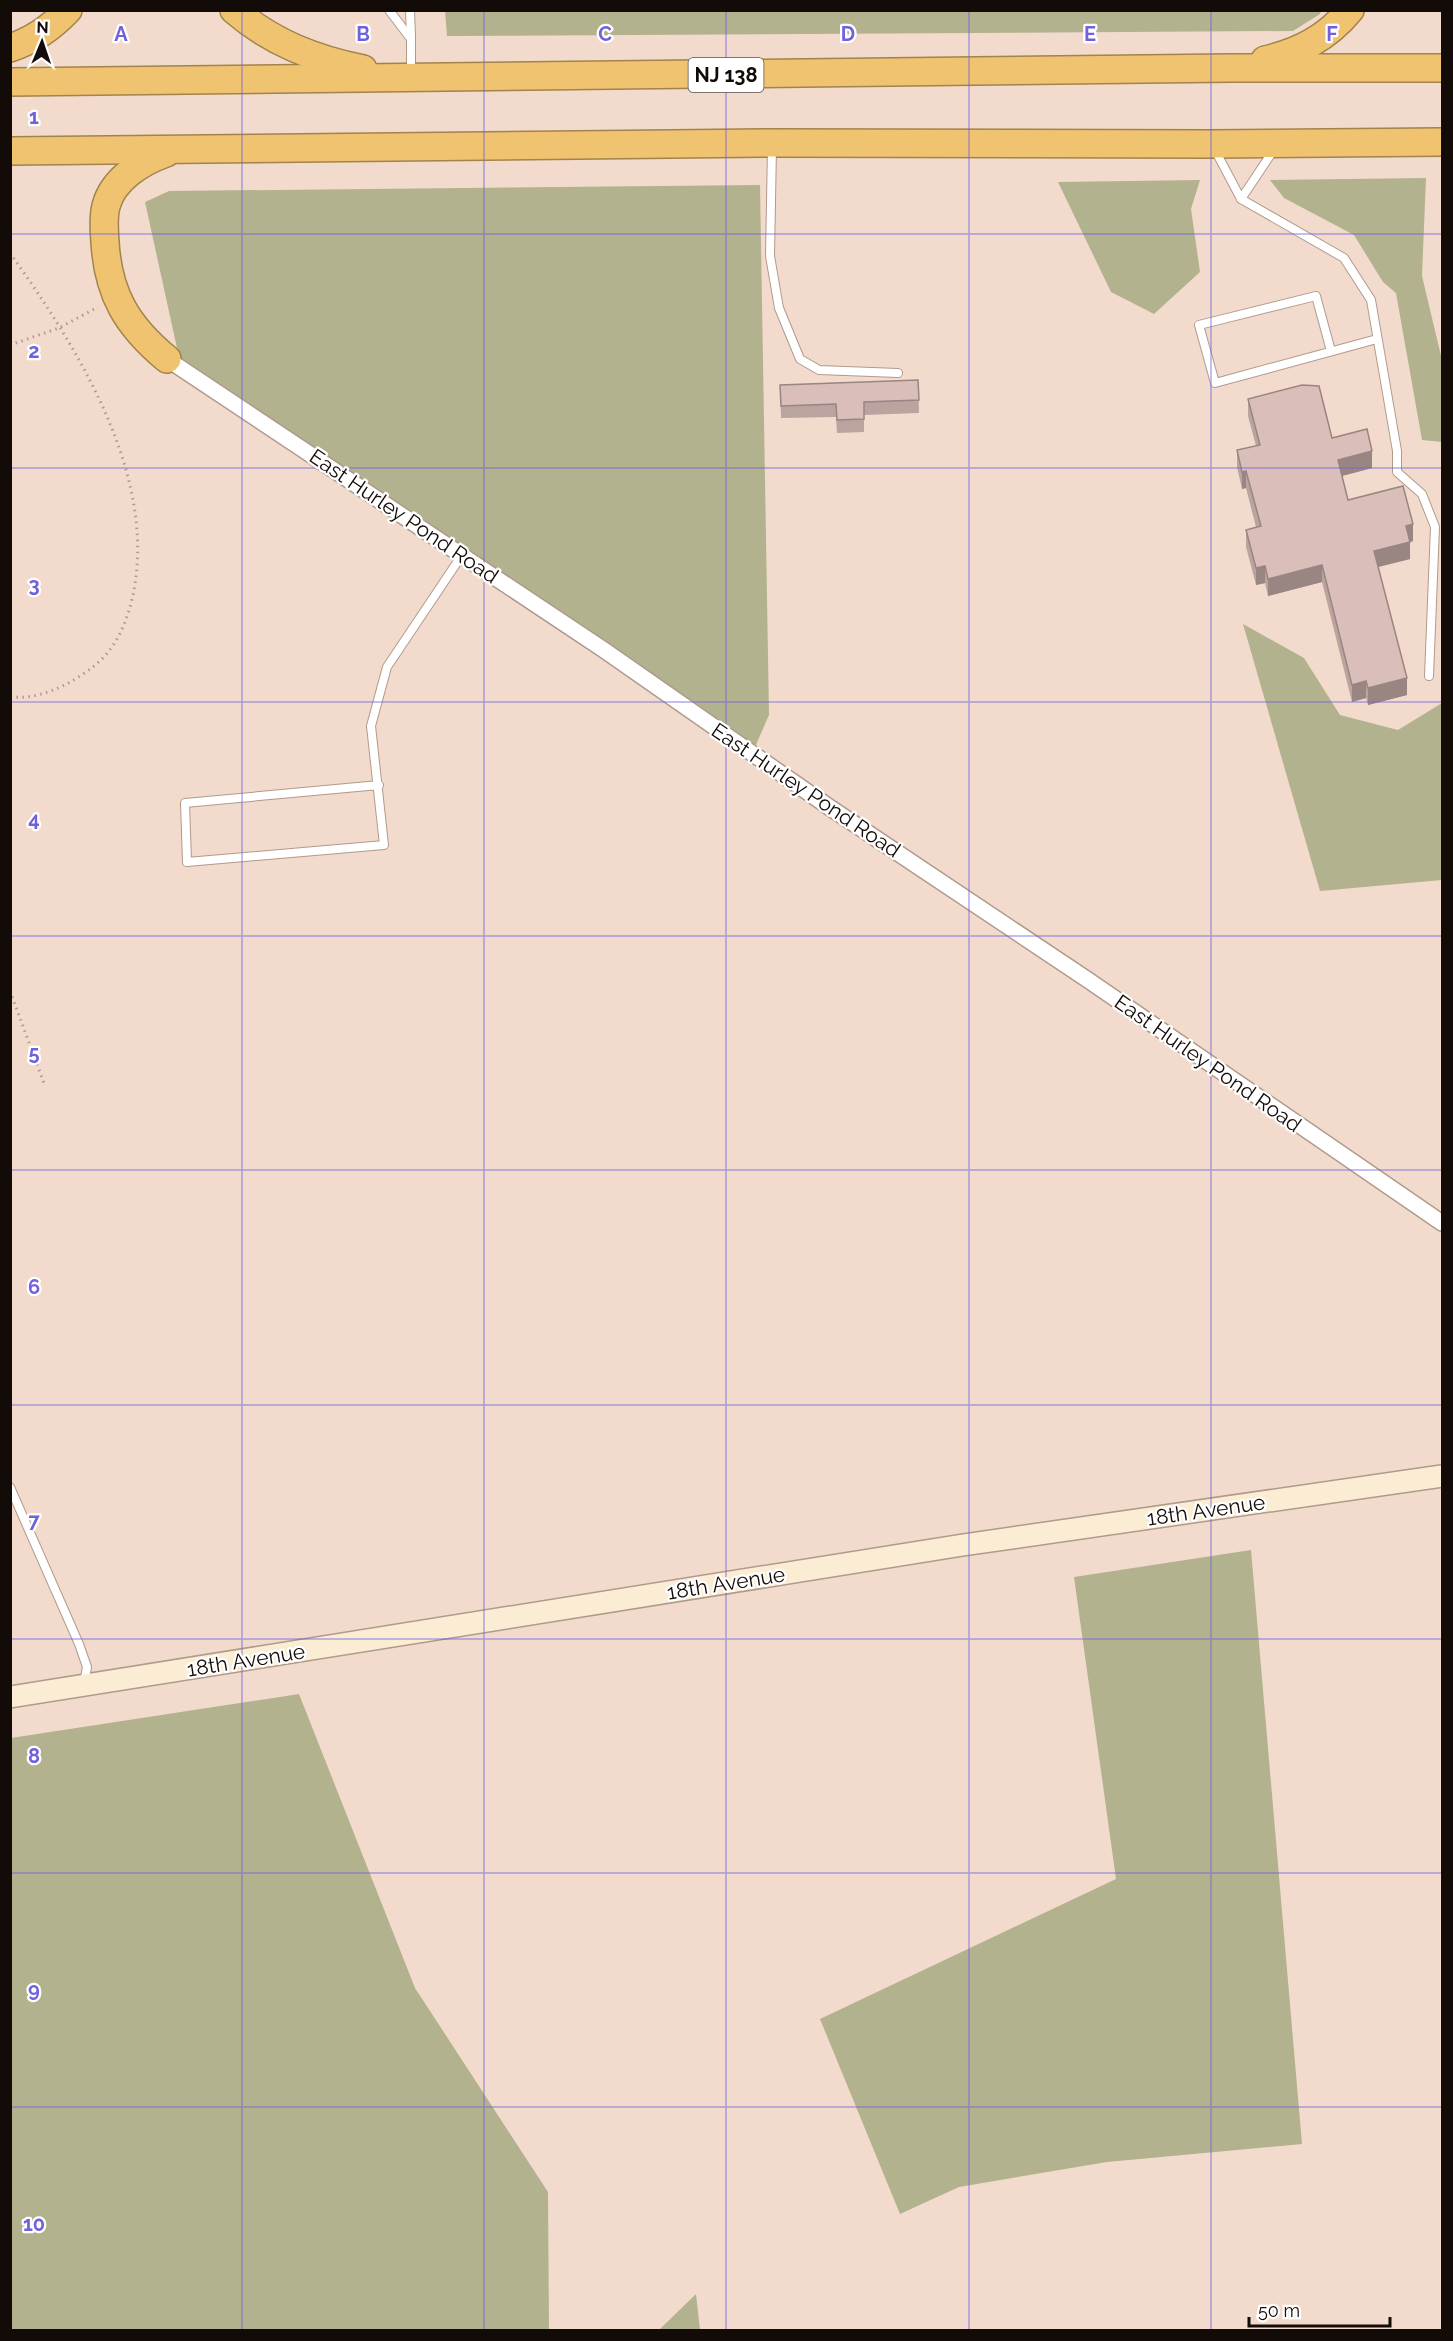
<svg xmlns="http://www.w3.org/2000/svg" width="1453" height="2341" font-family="Raleway,sans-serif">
<rect width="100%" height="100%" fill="#f2dbcc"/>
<g fill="#b3b28e">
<polygon points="445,11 445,10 1321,11 1320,14 1293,31 447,36"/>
<polygon points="1426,178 1422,276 1442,360 1442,442 1422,440 1396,293 1383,282 1354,235 1284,198 1270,180"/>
<polygon points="1200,180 1191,209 1200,272 1154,314 1111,292 1058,182"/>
<polygon points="760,185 769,715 751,756 182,371 145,202 169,191"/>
<polygon points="1243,624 1304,658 1340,715 1398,730 1442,703 1442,697 1442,880 1320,891"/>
<polygon points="1251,1550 1302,2144 1107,2162 959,2187 900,2214 820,2019 1116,1879 1074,1577"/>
<polygon points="299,1694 415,1988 548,2192 549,2330 11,2330 11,1738"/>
<polygon points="696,2294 700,2330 659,2330"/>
</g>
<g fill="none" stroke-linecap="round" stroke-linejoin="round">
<defs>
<g id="lane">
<polyline points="389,10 411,39 411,73"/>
<polyline points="410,10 411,37"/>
<polyline points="772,147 770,256 779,308 800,359 819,370 898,373"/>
<polyline points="1215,150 1241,199 1344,258 1371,300 1397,451 1397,472 1422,494 1435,527 1429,676"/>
<polyline points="1241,199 1273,151"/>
<polyline points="1331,351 1316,296 1199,325 1215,383 1377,339"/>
<polyline points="379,785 185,803 187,862 384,845 371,726 387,667 462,555"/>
<polyline points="10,1487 79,1644 87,1667 84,1683"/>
</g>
<polyline id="street" points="167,359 604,650 829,807 1088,980 1442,1223"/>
<polyline id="secondary" points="10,1697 963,1545 1442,1476"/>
<g id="highway">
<path d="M234,10c38,33 81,49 129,59"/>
<path d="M10,48c24,-8 41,-20 58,-38"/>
<path d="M1265,60c34,-8 62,-22 85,-50"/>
<polyline points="10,82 1231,68 1442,68"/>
<polyline points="10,151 772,143 1211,144 1442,142"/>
<path d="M166,153c-25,9 -53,26 -60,53 -3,11 -2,24 -1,36 3,52 22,84 62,117"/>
</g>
</defs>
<use href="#lane" stroke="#b09a8c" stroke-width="10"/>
<use href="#street" stroke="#b09a8c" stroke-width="18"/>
<use href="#secondary" stroke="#b09a8c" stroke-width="24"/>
<use href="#highway" stroke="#a2834c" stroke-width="30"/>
<g stroke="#ae9c90" stroke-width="3" stroke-dasharray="1.5 4.5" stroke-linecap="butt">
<path d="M10,253c67,94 148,222 123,342 -6,27 -17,54 -39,71 -23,18 -53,34 -84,31"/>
<polyline points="10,345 59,328 98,307"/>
<polyline points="10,991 45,1086"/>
</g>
<use href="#lane" stroke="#fff" stroke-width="8"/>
<use href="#street" stroke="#fff" stroke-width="15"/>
<use href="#secondary" stroke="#faedd4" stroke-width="21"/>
<use href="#highway" stroke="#f0c371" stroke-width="27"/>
</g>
<g fill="#bba39f">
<polygon points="918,380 919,413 864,415 864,432 837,433 836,417 781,418 780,385"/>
<polygon points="1248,399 1332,438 1372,468 1342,476 1348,500 1413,541 1410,542 1410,559 1378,567 1407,695 1368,705 1366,698 1352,702 1322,582 1268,596 1265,583 1256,585 1246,547 1246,530 1256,527 1246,488 1242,489 1237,467 1237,450 1256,446 1248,416"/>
</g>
<g fill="#998582">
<polygon points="1372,451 1372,468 1338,477 1338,460"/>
<polygon points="1246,471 1246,488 1242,489 1242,472"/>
<polygon points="1413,524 1413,541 1406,543 1406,526"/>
<polygon points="1410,542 1410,559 1374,568 1374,551"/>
<polygon points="1322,565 1322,582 1268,596 1268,579"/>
<polygon points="1265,566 1265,583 1256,585 1256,568"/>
<polygon points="1407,678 1407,695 1368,705 1368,688"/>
<polygon points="1366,681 1366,698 1352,702 1352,685"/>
</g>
<g fill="#dabeb9" stroke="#998582" stroke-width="1.5">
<polygon points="918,380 919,400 864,402 864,419 837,420 836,404 781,406 780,385"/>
<polygon points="1302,385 1319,386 1332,438 1367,429 1372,451 1338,460 1348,500 1403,486 1413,524 1406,526 1410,542 1374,551 1407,678 1368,688 1366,681 1352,685 1322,565 1268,579 1265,566 1256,568 1246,530 1261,526 1246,471 1242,472 1237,450 1260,445 1248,399"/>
</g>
<path fill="none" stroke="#7062dc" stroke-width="1.5" stroke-opacity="0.55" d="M242,10v2320M484,10v2320M726,10v2320M969,10v2320M1211,10v2320M10,234h1432M10,468h1432M10,702h1432M10,936h1432M10,1170h1432M10,1405h1432M10,1639h1432M10,1873h1432M10,2107h1432"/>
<g text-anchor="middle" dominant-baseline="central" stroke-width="4.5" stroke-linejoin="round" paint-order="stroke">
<rect fill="#fff" stroke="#595451" stroke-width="1.5" x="688.5" y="58" width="75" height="34" rx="4.5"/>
<g font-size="20" font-weight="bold" fill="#120b07">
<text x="726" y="75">NJ 138</text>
</g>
<g font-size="21" fill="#120b07" stroke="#fff">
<text transform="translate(404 516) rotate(34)">East Hurley Pond Road</text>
<text transform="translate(806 790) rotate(34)">East Hurley Pond Road</text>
<text transform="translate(1208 1063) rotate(35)">East Hurley Pond Road</text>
<text transform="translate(1206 1510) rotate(-8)">18th Avenue</text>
<text transform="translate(726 1583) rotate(-9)">18th Avenue</text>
<text transform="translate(246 1660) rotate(-9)">18th Avenue</text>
</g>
</g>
<g font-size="20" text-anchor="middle" font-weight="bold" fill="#7062dc" stroke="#fff" stroke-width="4.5" stroke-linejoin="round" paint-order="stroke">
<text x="121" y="41">A</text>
<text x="363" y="41">B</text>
<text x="605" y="41">C</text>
<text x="848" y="41">D</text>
<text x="1090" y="41">E</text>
<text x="1332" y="41">F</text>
<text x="34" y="124">1</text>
<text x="34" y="358">2</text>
<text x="34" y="592">3</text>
<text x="34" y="826">4</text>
<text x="34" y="1060">5</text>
<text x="34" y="1294">6</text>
<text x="34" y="1528">7</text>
<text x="34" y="1763">8</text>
<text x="34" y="1997">9</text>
<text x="34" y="2231">10</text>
</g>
<rect width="1453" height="2341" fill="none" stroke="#120b07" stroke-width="24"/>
<g transform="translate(42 42) rotate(2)" stroke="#ffffff" stroke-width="4.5" paint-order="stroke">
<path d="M0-4.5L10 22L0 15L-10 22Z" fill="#120b07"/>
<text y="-9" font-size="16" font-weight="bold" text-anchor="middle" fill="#120b07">N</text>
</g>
<path d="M1249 2317v9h141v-9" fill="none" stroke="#120b07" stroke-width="3"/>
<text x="1258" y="2317" font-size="18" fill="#120b07" stroke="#ffffff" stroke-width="4.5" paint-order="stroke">50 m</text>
</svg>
